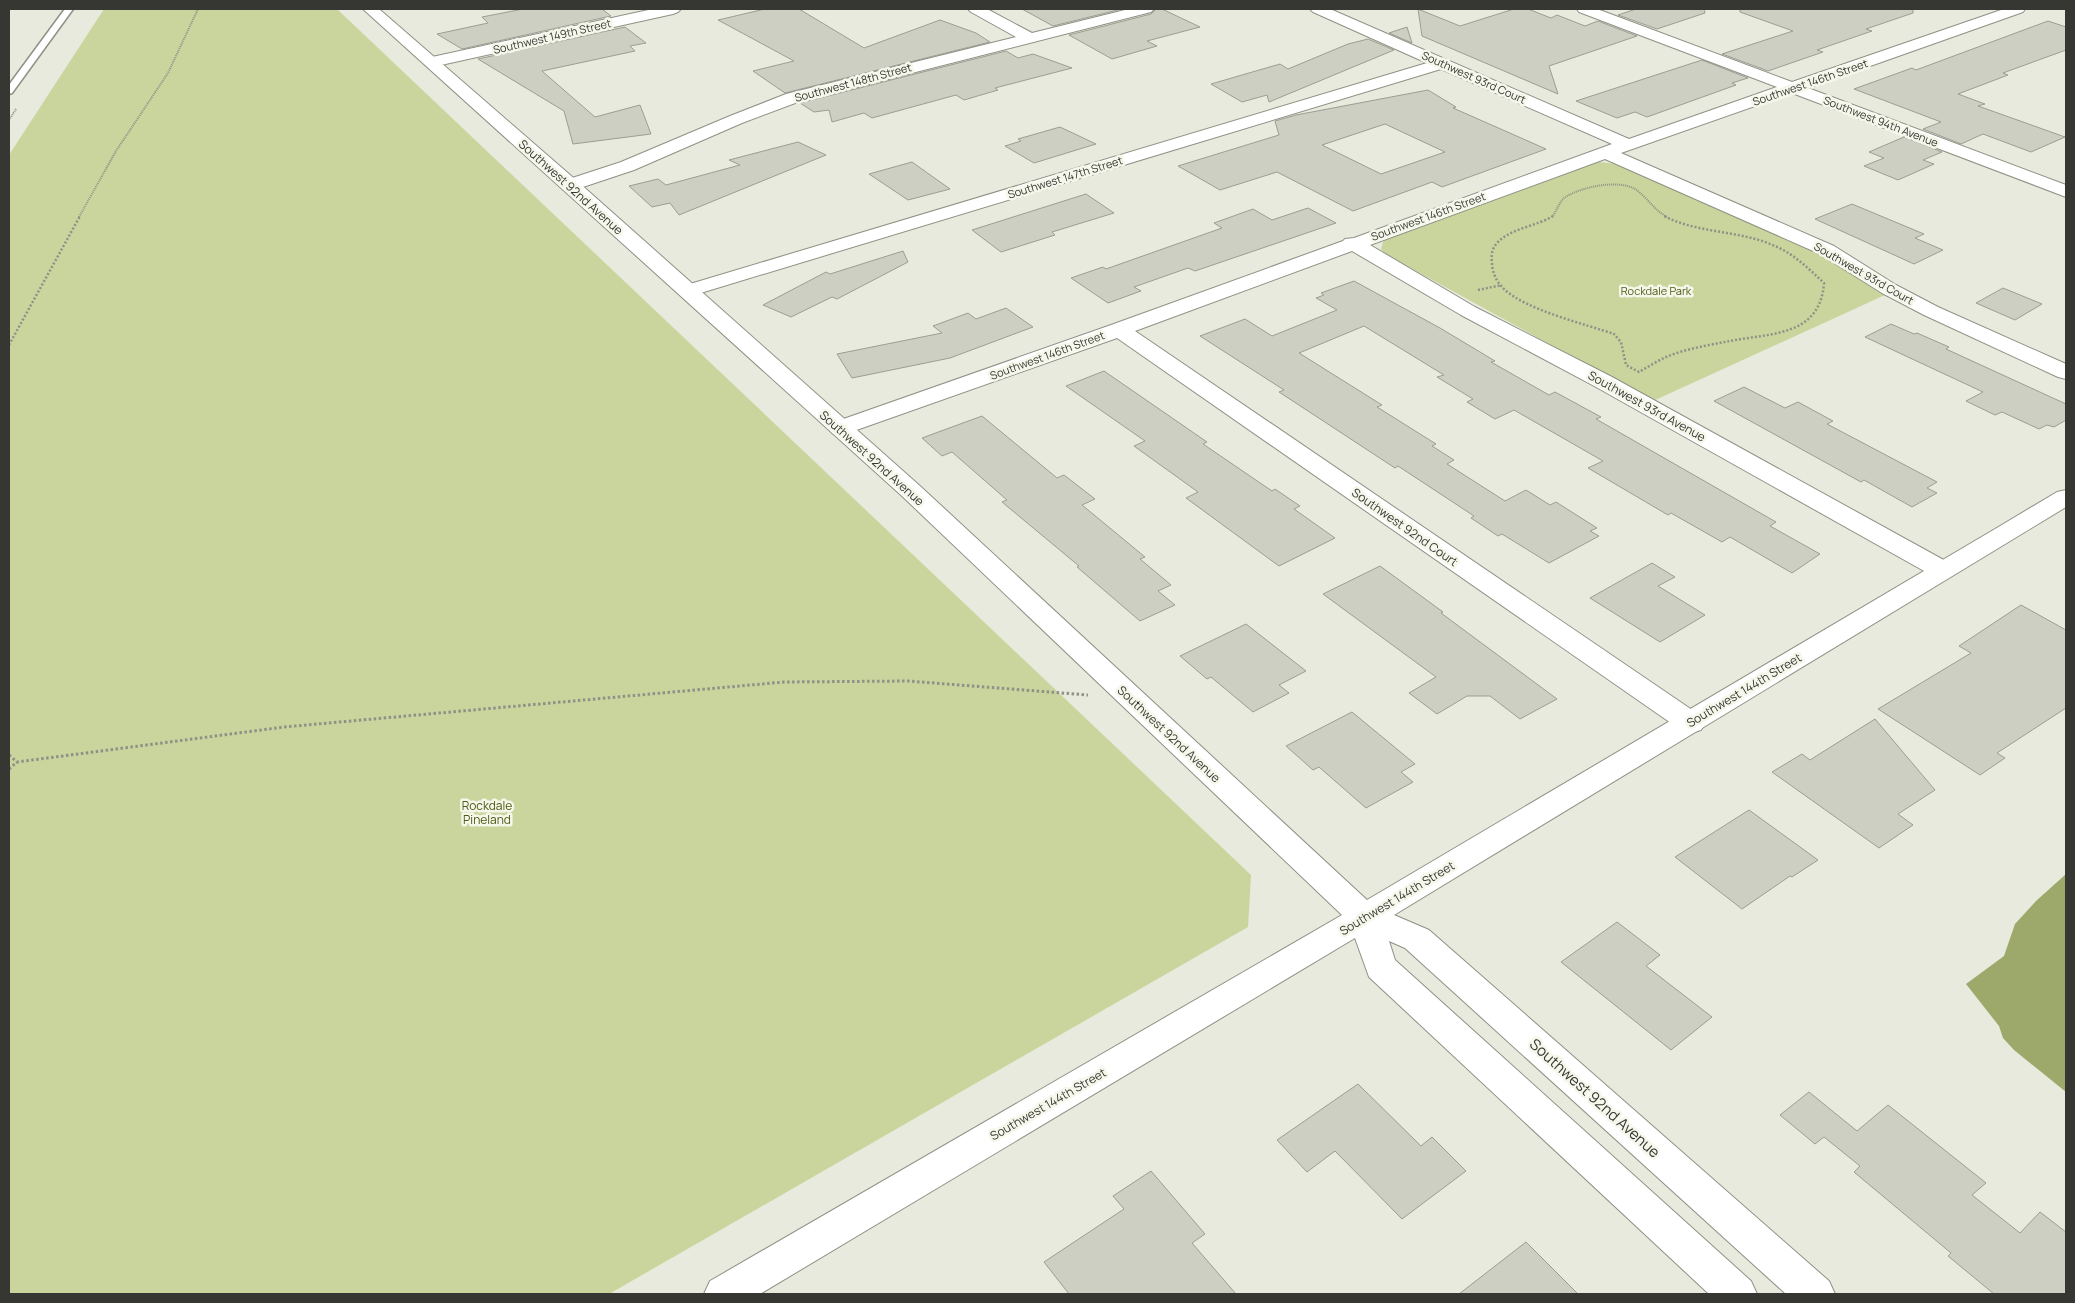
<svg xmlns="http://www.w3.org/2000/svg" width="2075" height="1303" font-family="Manrope,sans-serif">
<rect width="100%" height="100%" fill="#e7eadc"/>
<g fill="#cad59d">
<polygon points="104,9 337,9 1251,875 1248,927 609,1294 9,1294 9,155"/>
<polygon points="1598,162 1620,164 1820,254 1885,295 1653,401 1385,254 1381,249 1383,242 1391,236"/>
</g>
<polygon fill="#9da86b" points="2066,874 2066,1092 2014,1050 2003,1038 1999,1026 1966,984 2004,956 2015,924 2036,901"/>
<g fill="#cccfc2" stroke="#9b9e92" fill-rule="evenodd">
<polygon points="523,9 602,9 611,16 462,49 437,34 488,23 482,17"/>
<polygon points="765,9 799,9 864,48 940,20 976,33 990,42 785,93 753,71 794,61 718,20"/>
<polygon points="1022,9 1122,9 1053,26"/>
<polygon points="1156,9 1162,9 1200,27 1147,41 1157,46 1112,59 1069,35 1151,14"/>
<polygon points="1418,9 1460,26 1514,9 1528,9 1551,18 1557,15 1585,26 1598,21 1637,36 1549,66 1558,94 1422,36"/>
<polygon points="1636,9 1704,9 1705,13 1657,29 1618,15"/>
<polygon points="1740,9 1913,9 1913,13 1866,29 1872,31 1817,50 1823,52 1768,71 1722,54 1793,31 1740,12"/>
<polygon points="2048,21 2066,27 2066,50 2003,73 2008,75 1958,94 1985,104 1978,106 2065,137 2031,152 1983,134 1961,144 1923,129 1941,122 1854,89 1912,68 1916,70"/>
<polygon points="625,27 646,43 630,46 635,51 542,71 595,117 640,105 651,134 573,144 564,111 478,59"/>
<polygon points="1407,27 1412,43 1389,33"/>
<polygon points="1368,39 1394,50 1269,102 1267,95 1242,102 1211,84 1280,64 1288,69 1348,44"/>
<polygon points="1006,51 1018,58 1033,54 1072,68 995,88 998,90 964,100 956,95 872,118 864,113 832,122 829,110 814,112 800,103"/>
<polygon points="1702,60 1748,78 1732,83 1736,85 1647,117 1635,112 1617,118 1576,101"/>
<path d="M1428,90l28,17 -3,1 93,41 -104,38 -10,-5 -79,29 -76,-39 -57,18 -42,-24 101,-31 -4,-14 21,-6zM1385,124l60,28 -64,22 -59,-29z"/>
<polygon points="1060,127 1096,144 1034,163 1005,146 1021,141 1018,139"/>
<polygon points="1904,137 1942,152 1923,160 1934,164 1898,180 1864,166 1884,158 1869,152"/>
<polygon points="798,142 826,155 679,215 670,203 652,207 629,186 658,179 666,185 740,165 729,160"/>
<polygon points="912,162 950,189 908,200 869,174"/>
<polygon points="1086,194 1114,213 1052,232 1055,235 1001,252 972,230"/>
<polygon points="1852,204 1924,234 1915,238 1943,250 1914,264 1815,219"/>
<polygon points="1308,208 1336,223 1195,271 1188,268 1134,287 1141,291 1108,303 1071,278 1103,267 1106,269 1222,228 1214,223 1253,209 1272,220"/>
<polygon points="903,251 908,262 837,299 832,297 791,317 763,305 826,272 830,274"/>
<polygon points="1354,281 1440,328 1495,361 1491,362 1549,395 1555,392 1601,417 1596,419 1776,522 1770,526 1820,554 1792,573 1730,537 1722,542 1671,513 1668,515 1588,468 1603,461 1514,410 1495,419 1467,402 1473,399 1437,377 1444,375 1364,326 1299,353 1382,405 1377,407 1436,444 1432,446 1454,460 1447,464 1505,501 1526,490 1550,505 1556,502 1597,528 1590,531 1599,536 1549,563 1502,534 1498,536 1471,518 1474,516 1398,466 1395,468 1279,392 1284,390 1200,336 1245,319 1272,336 1337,310 1316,298 1324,295 1321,293"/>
<polygon points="2003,288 2042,304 2015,320 1976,303"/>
<polygon points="1006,308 1033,327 950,358 852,378 837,354 942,333 933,326 968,313 976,319"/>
<polygon points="1891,324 1914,334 1917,333 1949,347 1946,349 2066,404 2066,420 2054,427 2047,425 2039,429 2002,412 1995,415 1966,401 1983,392 1865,337"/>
<polygon points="1104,371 1207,442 1203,444 1272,491 1275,489 1300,506 1294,509 1335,538 1279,566 1186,498 1198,492 1134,446 1145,441 1066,386"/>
<polygon points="1744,387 1785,408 1798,402 1833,421 1827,424 1937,482 1927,488 1937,493 1912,507 1864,480 1861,482 1714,401"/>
<polygon points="982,416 1057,478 1064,475 1095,499 1082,505 1145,557 1140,559 1171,585 1158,591 1175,605 1140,621 1077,567 1079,566 1002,502 1007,500 952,452 942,456 922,438"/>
<polygon points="1652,563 1675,577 1658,586 1705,615 1660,642 1590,598"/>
<polygon points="1380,566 1443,612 1441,613 1557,699 1520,719 1490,696 1467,696 1437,714 1409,693 1436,677 1323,594"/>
<polygon points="2021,605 2066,630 2066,708 1997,753 2005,758 1980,775 1878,709 1971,653 1959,646"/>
<polygon points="1246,624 1306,671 1279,685 1289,693 1253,712 1211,677 1207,679 1180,656"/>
<polygon points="1352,712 1415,764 1401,772 1413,782 1366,808 1319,767 1313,770 1286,746"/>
<polygon points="1875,719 1935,790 1898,814 1913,825 1879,848 1772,772 1802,754 1810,760"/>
<polygon points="1749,810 1818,860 1792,877 1790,876 1742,909 1675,857"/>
<polygon points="1617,922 1660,955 1646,966 1712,1017 1671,1050 1561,962"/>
<polygon points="1358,1084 1421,1146 1432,1137 1466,1171 1402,1219 1335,1151 1307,1172 1277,1140"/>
<polygon points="1809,1092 1857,1131 1888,1105 1986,1183 1972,1195 2020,1233 2040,1212 2066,1232 2066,1294 1994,1294 1948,1256 1951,1253 1854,1172 1860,1166 1824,1137 1815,1144 1780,1115"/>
<polygon points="1151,1171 1205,1234 1192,1243 1236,1294 1069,1294 1044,1262 1124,1209 1113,1196"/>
<polygon points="1526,1242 1578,1294 1459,1294"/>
</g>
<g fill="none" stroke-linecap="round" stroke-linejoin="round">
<defs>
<polygon id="service" points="65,9 73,9 12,93 9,94 9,85"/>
<g id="minor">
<polygon points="653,9 681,9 678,12 673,14 432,67 426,65 424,62 426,59 432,57"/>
<polygon points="968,9 987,9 1032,33 1129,9 1154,9 1151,12 798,102 742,123 634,170 577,189 570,191 563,189 561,185 563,181 621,162 730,116 786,94 1016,37 971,12"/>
<polygon points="1310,9 1330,9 1629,139 1777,87 1579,12 1577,9 1597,9 1792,82 2004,9 2025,9 2023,12 1808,88 2066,185 2066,197 1792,93 1621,153 1834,246 1896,285 1938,307 2066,364 2066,379 2058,377 1924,315 1882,293 1820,254 1605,159 1370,245 1475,307 1612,377 1951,564 1955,570 1951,576 1942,578 1933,576 1596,387 1461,315 1352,251 1135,331 1701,716 1705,723 1701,730 1691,733 1681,730 1117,338 848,433 840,435 832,433 828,428 832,423 1111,325 1343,241 1345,239 1354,238 1612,144 1441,69 694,295 687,297 680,295 677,291 680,287 1427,63 1313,12"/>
</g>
<polygon id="tertiary" points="363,9 379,9 577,181 920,486 1367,900 1995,529 2057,492 2066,490 2066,507 1394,915 1429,930 1829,1281 1835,1294 1786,1294 1405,948 1389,941 1395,960 1751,1281 1757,1294 1709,1294 1369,977 1355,938 760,1294 704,1294 710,1281 1342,915 902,496"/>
</defs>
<use href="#service" stroke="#8e9185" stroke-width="3"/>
<use href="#minor" stroke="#8e9185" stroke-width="2"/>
<use href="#tertiary" stroke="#8e9185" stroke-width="2"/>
<g stroke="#8f9187" stroke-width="2" stroke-dasharray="1 1" stroke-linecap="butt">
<polyline points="9,120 16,109"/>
<polyline points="79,217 116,151 168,73 198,9"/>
<path d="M1552,217c4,-5 7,-14 12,-19 16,-11 54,-19 71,-9 12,8 19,21 32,28"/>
</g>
<g stroke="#8f9187" stroke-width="2.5" stroke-dasharray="2 2" stroke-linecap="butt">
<path d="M1553,216c-16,10 -41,12 -55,26 -6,6 -7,12 -6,21 0,9 5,20 12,26 22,21 81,35 110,45l7,8 5,23 13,7c9,-5 18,-11 27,-15 19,-8 43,-12 64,-16 40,-8 90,-4 94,-58 -15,-14 -30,-29 -49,-37 -35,-16 -76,-12 -111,-30"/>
<polyline points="1478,290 1502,285"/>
<polyline points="9,345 80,216"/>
</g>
<g stroke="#8f9187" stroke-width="3" stroke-dasharray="2.5 2.5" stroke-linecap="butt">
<polyline points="9,755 17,762 284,727 784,682 908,681 1088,695"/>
<polyline points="9,769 17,762"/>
</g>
<use href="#service" fill="#fff" fill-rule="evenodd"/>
<use href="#minor" fill="#fff" fill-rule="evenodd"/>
<use href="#tertiary" fill="#fff" fill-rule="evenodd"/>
</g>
<g text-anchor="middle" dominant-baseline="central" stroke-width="5" stroke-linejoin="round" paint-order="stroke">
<g font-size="11" fill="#363732" stroke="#f4f7ea">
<text transform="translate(552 36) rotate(-13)">Southwest 149th Street</text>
<text transform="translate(1474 77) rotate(24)">Southwest 93rd Court</text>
<text transform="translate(853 82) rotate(-15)">Southwest 148th Street</text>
<text transform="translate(1810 82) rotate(-19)">Southwest 146th Street</text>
<text transform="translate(1881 121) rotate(21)">Southwest 94th Avenue</text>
<text transform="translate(1065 177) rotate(-17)">Southwest 147th Street</text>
<text transform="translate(1428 216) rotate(-20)">Southwest 146th Street</text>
<text transform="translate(1864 273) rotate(30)">Southwest 93rd Court</text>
<text transform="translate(1047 355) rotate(-20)">Southwest 146th Street</text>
</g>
<g font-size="11" fill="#515a15" stroke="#f4f7ea">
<text x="1656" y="290">Rockdale Park</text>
</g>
<g font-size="12" fill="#363732" stroke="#f4f7ea">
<text transform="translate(571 187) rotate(42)">Southwest 92nd Avenue</text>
<text transform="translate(1647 406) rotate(29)">Southwest 93rd Avenue</text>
<text transform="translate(872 458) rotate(42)">Southwest 92nd Avenue</text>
<text transform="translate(1405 527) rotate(35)">Southwest 92nd Court</text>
<text transform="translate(1744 690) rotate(-31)">Southwest 144th Street</text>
<text transform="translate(1169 734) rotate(43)">Southwest 92nd Avenue</text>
<text transform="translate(1397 898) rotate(-31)">Southwest 144th Street</text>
<text transform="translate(1048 1104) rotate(-30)">Southwest 144th Street</text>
</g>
<g font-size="12" fill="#515a15" stroke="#f4f7ea">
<text x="487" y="805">Rockdale<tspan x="487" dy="14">Pineland</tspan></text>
</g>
<g font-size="15" fill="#363732" stroke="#f4f7ea">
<text transform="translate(1595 1098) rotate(42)">Southwest 92nd Avenue</text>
</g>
</g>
<rect width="2075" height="1303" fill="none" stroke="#363732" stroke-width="20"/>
</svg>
